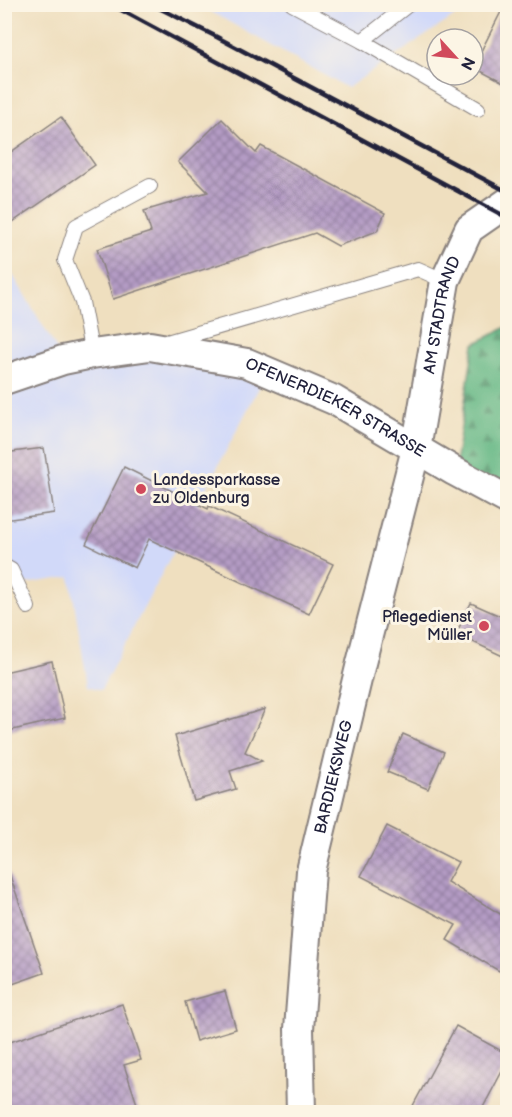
<svg xmlns="http://www.w3.org/2000/svg" width="512" height="1117" font-family="'Balsamiq Sans',sans-serif">
<defs>
<pattern id="forest-firs" width="22" height="20" patternUnits="userSpaceOnUse" patternTransform="scale(1.5)"><rect width="22" height="20" fill="#64b784"/><path d="M5 1l3.5 6h-7zM16 11l3.5 6h-7z" fill="#52946d"/></pattern>
<pattern id="building-cross-hatch" width="8" height="8" patternUnits="userSpaceOnUse" patternTransform="scale(1.5)"><rect width="8" height="8" fill="#b49bc4"/><path d="M0 0l8 8M0 8l8-8" fill="none" stroke="#927ea0"/></pattern>
</defs>
<rect width="100%" height="100%" fill="#fcf5e5"/>
<filter id="ink" filterUnits="userSpaceOnUse"><feTurbulence type="fractalNoise" baseFrequency=".0167" numOctaves="2"/><feDisplacementMap in="SourceGraphic" scale="12" xChannelSelector="R" yChannelSelector="G"/><feConvolveMatrix kernelMatrix="1 2 1 2 8 2 1 2 1" color-interpolation-filters="sRGB"/></filter>
<filter id="wash" filterUnits="userSpaceOnUse"><feTurbulence type="fractalNoise" baseFrequency=".008" numOctaves="4" result="noise"/><feDisplacementMap in="SourceGraphic" scale="24" xChannelSelector="R" yChannelSelector="G"/><feGaussianBlur stdDeviation="1.35" result="paint"/><feColorMatrix in="noise" values="0 0 0 0 0 0 0 0 0 0 0 0 0 0 0 0 0 1.4 0 .05"/><feComposite in="paint" operator="in"/></filter>
<g filter="url(#wash)">
<rect width="100%" height="100%" fill="#efdfbf"/>
<g fill="#d1d9f9">
<polygon points="199,5 471,5 347,88"/>
<polygon points="4,260 63,360 152,352 263,380 101,690 88,686 70,577 5,587"/>
</g>
<polygon fill="url(#forest-firs)" stroke="#436c60" stroke-width="1.5" points="507,327 507,500 454,471 474,344"/>
<g id="blocks">
<g fill="url(#building-cross-hatch)">
<polygon points="505,4 507,4 507,85 473,67"/>
<polygon points="61,117 95,165 4,228 4,157"/>
<polygon points="222,119 256,153 261,146 385,213 377,231 338,246 315,233 113,299 97,249 151,232 144,211 208,192 178,162"/>
<polygon points="44,448 54,513 4,520 4,453"/>
<polygon points="124,467 208,509 209,506 333,564 309,614 149,539 135,568 86,544"/>
<polygon points="471,603 507,619 507,658 456,634"/>
<polygon points="52,661 65,718 4,732 4,672"/>
<polygon points="265,709 245,752 262,761 230,771 236,789 194,801 175,736"/>
<polygon points="403,734 444,752 428,789 387,772"/>
<polygon points="387,826 458,862 447,882 507,918 507,957 499,971 447,940 456,925 361,876"/>
<polygon points="9,873 44,973 4,987 4,874"/>
<polygon points="225,991 236,1029 196,1041 185,1002"/>
<polygon points="122,1004 141,1060 124,1065 140,1113 4,1113 4,1044"/>
<polygon points="456,1026 507,1054 507,1062 480,1113 409,1113"/>
</g>
</g>
</g>
<g filter="url(#ink)">
<use href="#blocks" fill-opacity="0" stroke="#88807d" stroke-width="1.5"/>
<g fill="none" stroke-linecap="round" stroke-linejoin="round">
<defs>
<g id="service">
<polyline points="292,4 362,41"/>
<polyline points="409,4 362,41 478,109"/>
<polyline points="167,342 418,269 445,281"/>
<polyline points="92,354 82,302 65,260 76,226 150,186"/>
<polyline points="4,566 11,570 28,607"/>
</g>
<g id="minor">
<path id="s1" d="M4,380l59,-20 29,-6 58,-8 97,17 87,37 120,71 54,29"/>
<path id="s2" d="M301,1112l-2,-83 12,-158 50,-208 55,-214 29,-168 24,-52 39,-27"/>
</g>
</defs>
<use href="#service" stroke="#88807d" stroke-width="16"/>
<use href="#minor" stroke="#88807d" stroke-width="32"/>
<use href="#service" stroke="#fff" stroke-width="14"/>
<use href="#minor" stroke="#fff" stroke-width="28"/>
<g stroke="#22223b" stroke-width="4.5">
<polyline points="110,4 508,218"/>
<polyline points="151,4 213,35 508,192"/>
</g>
</g>
</g>
<g fill="#d1495b" stroke="#fcf5e5" stroke-width="2">
<circle cx="141" cy="489" r="6"/>
<circle cx="484" cy="626" r="6"/>
</g>
<g text-anchor="middle" dominant-baseline="central" stroke-width="6" stroke-linejoin="round" paint-order="stroke">
<g font-size="16" fill="#22223b" stroke="#fcf5e5">
<text stroke="none"><textPath href="#s2" startOffset="813">AM STADTRAND</textPath></text>
<text stroke="none"><textPath href="#s1" startOffset="348">OFENERDIEKER STRASSE</textPath></text>
<text stroke="none"><textPath href="#s2" startOffset="338">BARDIEKSWEG</textPath></text>
</g>
<g font-size="16" fill="#22223b" stroke="#fcf5e5" text-anchor="start">
<text x="153" y="480">Landessparkasse<tspan x="153" dy="18">zu Oldenburg</tspan></text>
<text x="472" y="617" text-anchor="end">Pflegedienst<tspan x="472" dy="18">Müller</tspan></text>
</g>
</g>
<rect width="512" height="1117" fill="none" stroke="#fcf5e5" stroke-width="24"/>
<g transform="translate(455 57) rotate(117)"><circle r="28" fill="#fcf5e5" stroke="#a5a1a1" stroke-width="1.5"/>
<path d="M0-4.5L10 22L0 15L-10 22Z" fill="#d1495b"/>
<text y="-9" font-size="16" font-weight="bold" text-anchor="middle" fill="#22223b">N</text>
</g>
</svg>
